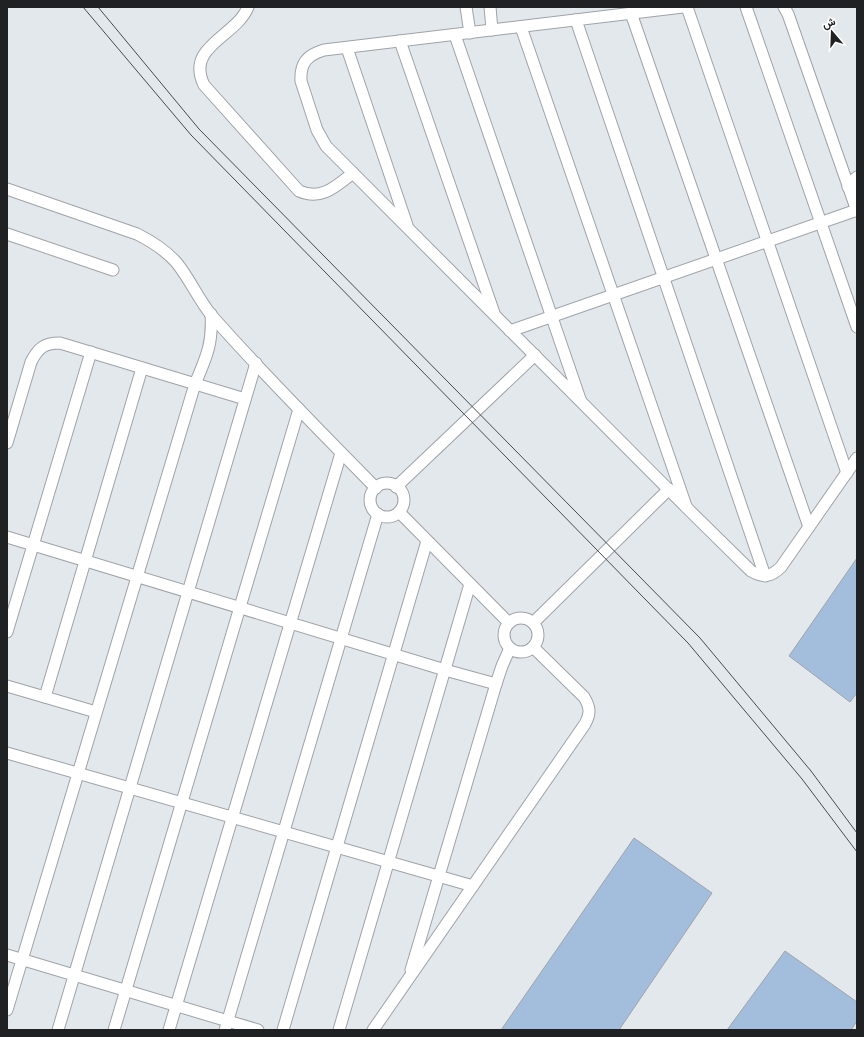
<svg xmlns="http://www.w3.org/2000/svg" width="864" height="1037" font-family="Figtree,Vazirmatn,sans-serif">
<rect width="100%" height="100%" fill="#e3e8ed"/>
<g fill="#a2bedc" stroke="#a0a4a9">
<polygon points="857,558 857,693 850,702 789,656"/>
<polygon points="634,838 712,893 619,1030 501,1030"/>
<polygon points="785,951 857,1002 857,1021 851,1030 727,1030"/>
</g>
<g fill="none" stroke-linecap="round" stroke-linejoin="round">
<defs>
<g id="lane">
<path d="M248,7c-12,30 -63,39 -44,78l95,106c23,10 37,-5 54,-18"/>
<polyline points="466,7 470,33"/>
<polyline points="490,7 492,30"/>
<path d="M683,7l-359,43c-17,5 -24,13 -23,31l16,49 9,16 361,362 64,63c12,7 20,6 30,-4l76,-109"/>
<polyline points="687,7 847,473"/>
<polyline points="746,7 857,327"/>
<polyline points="784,7 788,14 857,211"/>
<polyline points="631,13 809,527"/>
<polyline points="576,20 765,576"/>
<polyline points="521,27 686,506"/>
<polyline points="455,35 580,399"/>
<polyline points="400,41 494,313"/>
<polyline points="347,48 407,225"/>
<polyline points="857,177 851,182 848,187 857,188"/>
<path d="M7,189l130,45c14,7 28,16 39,28 14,17 22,37 36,54 52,59 108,115 164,172"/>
<polyline points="7,234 113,270"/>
<polyline points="510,331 857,210"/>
<path d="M7,443l24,-81c7,-14 13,-19 29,-19l185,56"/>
<circle cx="387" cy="500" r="17"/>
<polyline points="396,487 535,355"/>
<polyline points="399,512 509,623"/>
<polyline points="7,537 445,670 496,684"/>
<circle cx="521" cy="635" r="17"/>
<polyline points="533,623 669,489"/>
<polyline points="7,632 91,352"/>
<polyline points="7,686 96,712"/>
<polyline points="45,697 142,368"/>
<polyline points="7,753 473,886"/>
<polyline points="7,955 258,1030"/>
<polyline points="411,970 496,684 502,666 510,648"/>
<path d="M7,1010l188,-626c11,-26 18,-40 16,-70"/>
<polyline points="58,1030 256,363"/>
<polyline points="114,1030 299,409"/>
<polyline points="169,1030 341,453"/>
<polyline points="225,1030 378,514"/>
<polyline points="283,1030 427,541"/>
<polyline points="339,1030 470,584"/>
<path d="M373,1030l212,-306c6,-11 5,-17 -1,-27l-51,-50"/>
</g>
</defs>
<use href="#lane" stroke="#9fa3a8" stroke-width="13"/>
<use href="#lane" stroke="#fff" stroke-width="11"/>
<g stroke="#494b4d" stroke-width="1">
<polyline points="83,7 191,135 688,643 802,779 857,852"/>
<polyline points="98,7 199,129 700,638 811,771 857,833"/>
</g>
</g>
<rect width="864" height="1037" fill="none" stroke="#202123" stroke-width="16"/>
<g transform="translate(832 32) rotate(341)" stroke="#ffffff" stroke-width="3" paint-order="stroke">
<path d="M0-3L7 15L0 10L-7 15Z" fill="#202123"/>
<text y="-6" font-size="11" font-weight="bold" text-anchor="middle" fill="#202123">ش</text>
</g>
</svg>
